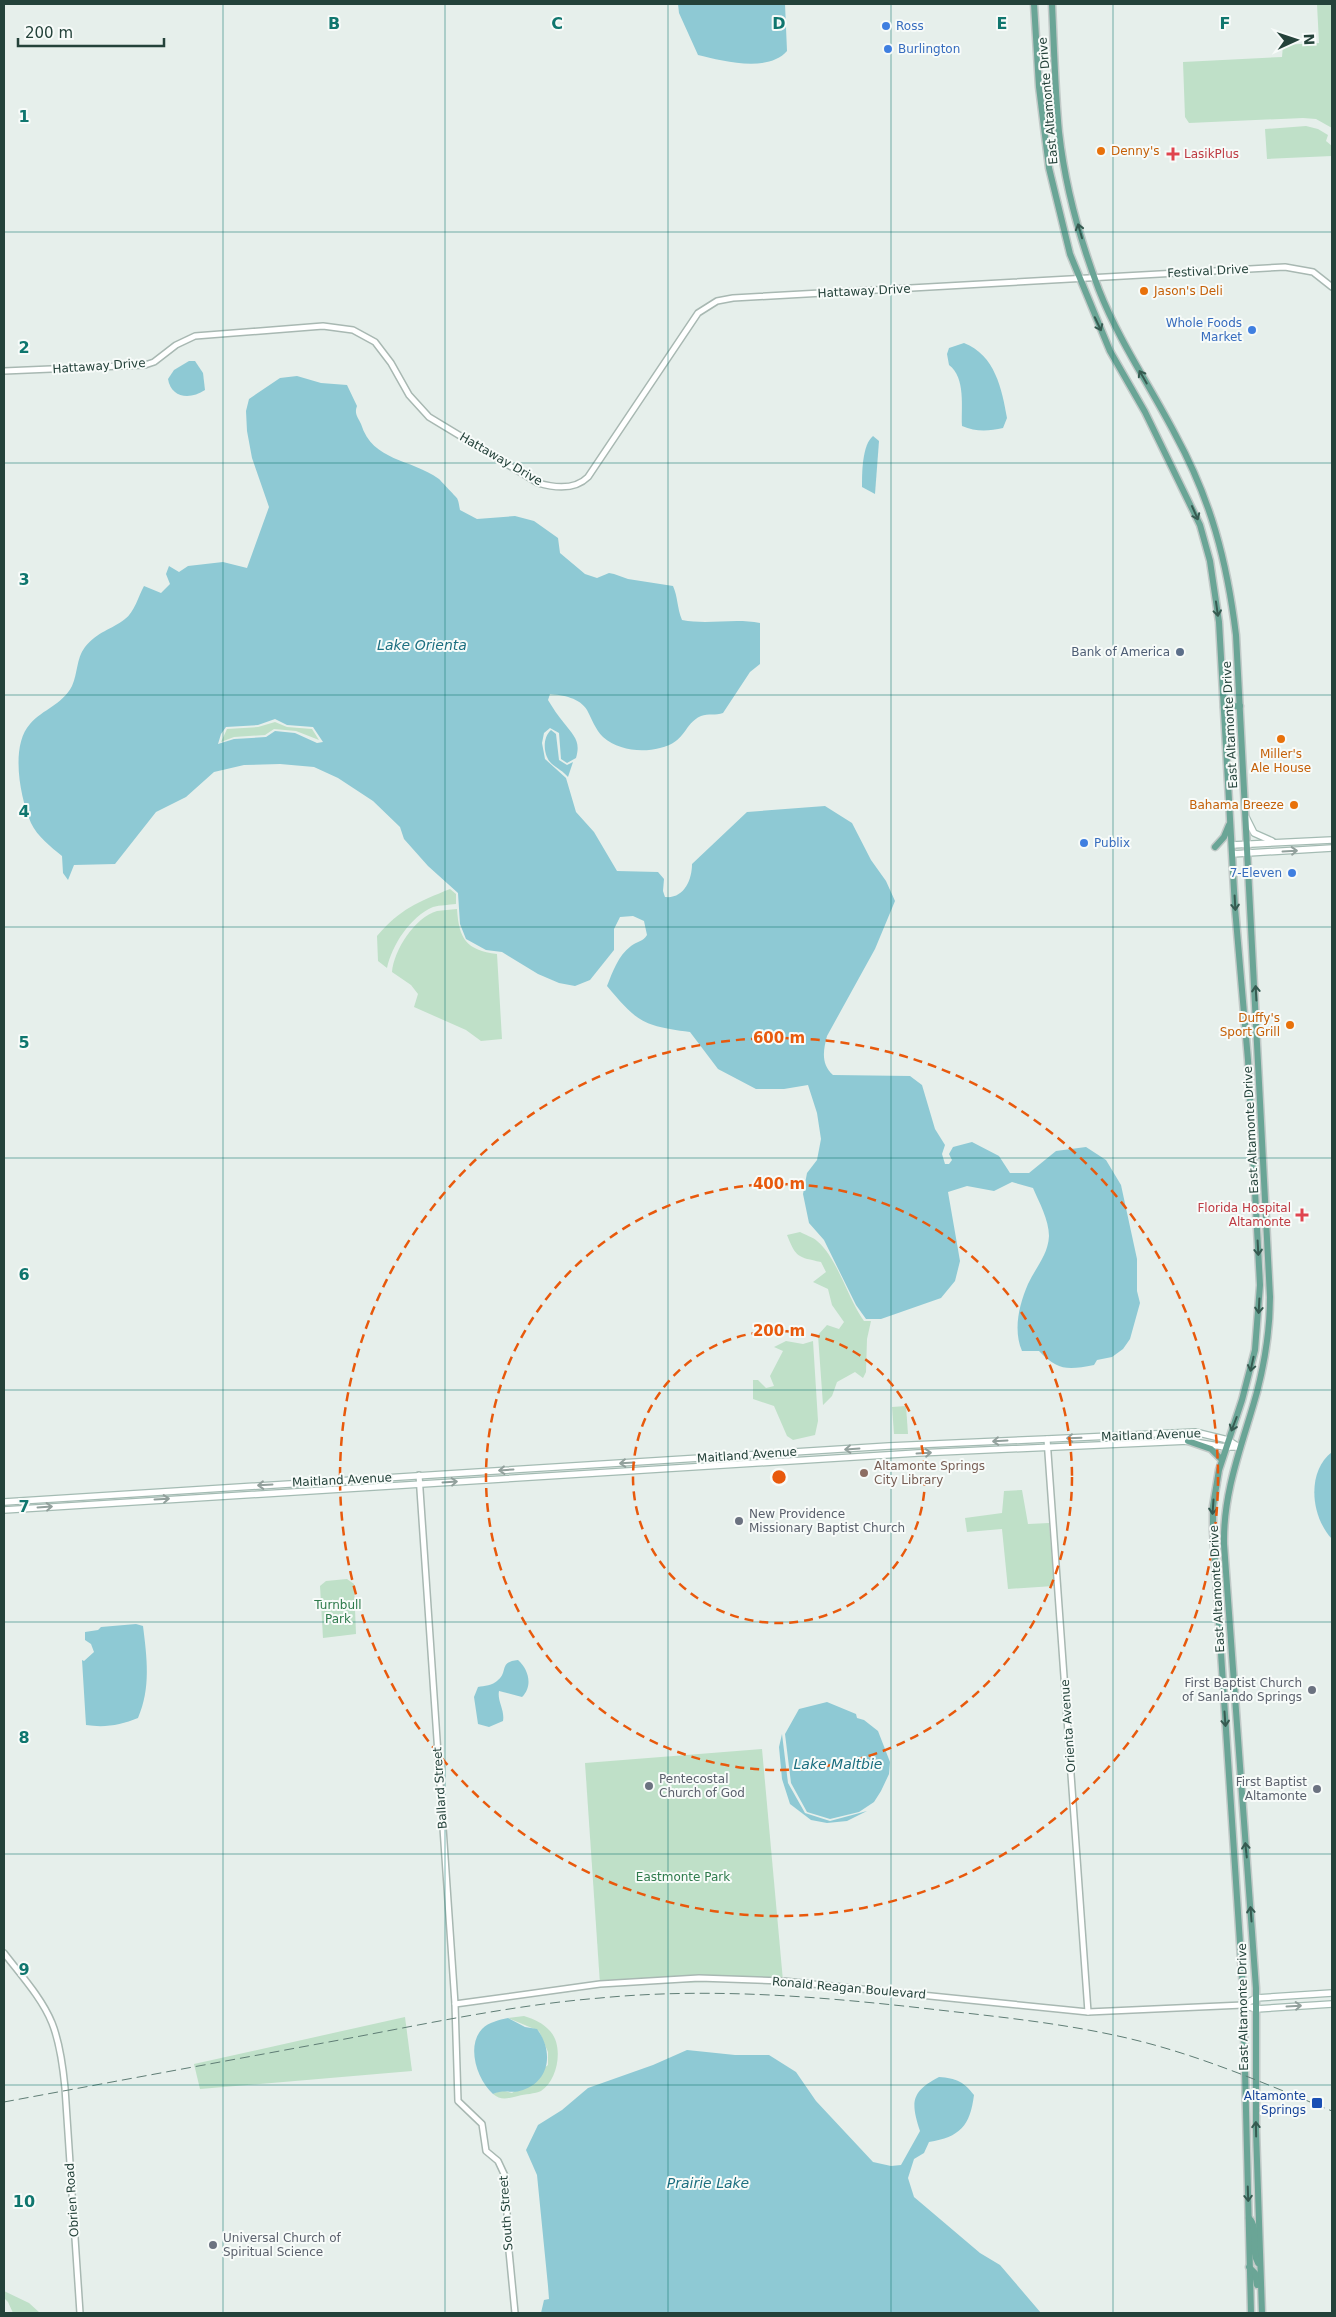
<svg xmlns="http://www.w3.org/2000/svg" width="1336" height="2317" font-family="'DejaVu Sans',sans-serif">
<rect width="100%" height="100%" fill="#e6efeb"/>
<g fill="#bfe0c8">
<polygon points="1317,4 1332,4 1332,128 1316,119 1303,118 1189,123 1185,117 1183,62 1282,57 1283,45 1319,43"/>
<polygon points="1306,126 1318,129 1328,135 1326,141 1332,146 1332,156 1267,159 1265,129"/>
<polygon points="275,722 287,727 312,729 319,740 296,731 274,729 265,735 234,737 221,742 227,729 258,727"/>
<path d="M450,889l6,5v10c-7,1 -16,1 -23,3 -23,10 -41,38 -46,61l-9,-7 -1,-25c23,-27 41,-34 73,-47z"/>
<path d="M457,909c2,30 9,41 40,45l5,85 -21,2 -15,-11 -52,-23 4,-13 -7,-9 -19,-13c2,-22 23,-55 45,-61 6,-1 13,-1 20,-2z"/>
<path d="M800,1232c5,3 13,5 17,9 20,16 31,58 47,80h7l-4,18 -1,33 -3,6 -8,-6 -18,10 -5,14 -9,9 -5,-70 9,-10 12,4 5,-7 -12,-17 -4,-16 -15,-7 13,-10 -5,-10c-23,-5 -25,-4 -34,-27z"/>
<polygon points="786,1341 803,1344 813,1341 818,1421 815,1435 793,1440 787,1436 774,1406 753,1399 753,1380 758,1380 766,1388 774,1386 770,1376 783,1351 774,1347"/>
<polygon points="906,1406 908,1434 894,1434 892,1407"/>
<polygon points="1022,1490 1028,1524 1049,1523 1054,1586 1008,1589 1002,1529 967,1532 965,1518 1002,1513 1004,1491"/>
<polygon points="347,1579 354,1584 356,1634 323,1638 320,1586 326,1581"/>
<polygon points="762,1749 783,1981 600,1984 585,1763"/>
<path d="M524,2016c10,3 19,7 26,15 14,15 8,49 -9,60 -6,3 -16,3 -23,5 -9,2 -17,5 -25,-2l8,-4 11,3 36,-28v-13l-9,-21 -31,-13z"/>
<polygon points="405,2017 412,2071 200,2089 194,2064"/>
<polygon points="4,2291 29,2303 40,2313 13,2313 8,2302 4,2298"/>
</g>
<g fill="#8ec9d4" fill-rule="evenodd">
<path d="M678,4h107l2,47c-19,22 -65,10 -89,4l-19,-42z"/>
<path d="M964,343c31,12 38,46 43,75l-4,10c-14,3 -27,4 -41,-2 -1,-19 4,-48 -13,-61l-2,-11 2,-6z"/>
<path d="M189,361h6l8,12 2,17c-15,10 -34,8 -37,-11l6,-9z"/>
<path d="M297,376l24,7 26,2 10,21c-3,8 1,11 4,18 12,38 49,34 78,55 2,2 17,18 18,19 2,4 2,8 3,12l17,9 38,-3 19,5 24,17 2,15 25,21 12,4 12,-5 5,1 14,5 45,7c5,11 4,22 9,34 26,5 52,-2 78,3v41l-10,8 -27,41c-7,3 -15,0 -22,3 -18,8 -14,26 -41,32 -19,5 -42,2 -57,-11 -8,-8 -11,-18 -16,-27 -7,-12 -24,-15 -37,-16l-2,6c5,8 10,16 16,23 10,13 17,18 12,35l-9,5 -6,-4 -2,-26 -9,-5 -6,5 -2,10 3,16 21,19 10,34 18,20 23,39 41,1 6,7 -1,12 2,6c19,2 27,-17 27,-33l55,-52 78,-6 27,17 19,37 15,21 9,20 -20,48 -48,87c-4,15 -6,28 6,39l77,1 12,9 13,44 10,16 -3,9 3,10h4l3,-4 -3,-6 4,-7 19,-5 27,14 11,17h19l27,-22 30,-4 20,13 15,25 16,74v32l3,12 -10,36 -7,10 -11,8 -15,3 -3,5c-26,5 -36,6 -55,-14h-17c-9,-21 -3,-46 6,-67 8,-17 20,-29 21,-48 0,-16 -10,-34 -16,-48l-21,-6 -18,9 -27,-5 -19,6 12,69 -5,20 -14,17 -60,21h-15l-10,-14 -32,-65 -15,-17 -6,-29 4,-21 10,-13 4,-21 -4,-26 -9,-28 -24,4h-28l-38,-20 -28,-37c-47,-6 -53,-10 -83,-46 6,-15 11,-30 24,-40 6,-5 12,-4 16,-11l-3,-14 -11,-5 -13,1 -6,12v21l-24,30 -15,6 -16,-3 -21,-9 -36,-22 -16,-2 -20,-11 -6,-15 -2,-31 -30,-27 -24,-27 -4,-12 -27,-26 -35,-23 -24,-11 -34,-3 -36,1 -30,7 -28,25 -30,15 -41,52 -41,1 -6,15 -5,-7 -1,-17c-11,-9 -25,-20 -31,-33 -11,-25 -21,-77 -1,-99 13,-15 32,-19 42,-38 6,-13 4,-27 13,-39 13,-16 26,-17 40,-28 9,-6 14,-24 19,-33l17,7 9,-9 -4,-10 3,-8 10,6 9,-6 35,-4 24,6 22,-61 -17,-49 -5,-27 -1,-20 3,-12 31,-21zM275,719l12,6 26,2 10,15 -6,1 -22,-10 -20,-2 -9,6 -32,2 -16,5 3,-10 5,-7 32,-2z"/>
<path d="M873,436l6,5 -4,53 -13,-7c0,-14 0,-42 11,-51z"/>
<path d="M551,730l5,4 3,26 8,5 6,-3 -5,15c-5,-6 -10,-8 -16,-13 -9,-8 -10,-26 -1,-34z"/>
<path d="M1332,1452v87c-21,-22 -26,-67 0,-87z"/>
<path d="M136,1624l7,2c4,32 8,62 -5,92 -17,7 -33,10 -52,7l-4,-65 2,1 10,-9 -3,-8 -6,-4v-8l13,-2 3,-3z"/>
<path d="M518,1660c11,10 15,26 4,37l-23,-6c-2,10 6,19 4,30l-14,6 -11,-3 -4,-27 4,-10c6,-1 15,-2 19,-6 12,-9 1,-19 21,-21z"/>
<polygon points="827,1702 856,1714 857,1718 864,1720 878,1731 890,1762 889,1774 881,1791 874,1802 859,1812 830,1819 807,1812 791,1783 785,1734 799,1709"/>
<polygon points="782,1734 788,1783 805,1813 830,1821 867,1811 847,1821 827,1823 811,1820 790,1804 782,1779 779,1747"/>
<path d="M508,2018l17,9 12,2c16,21 14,51 -14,61 -10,4 -20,-1 -30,4 -16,-14 -27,-48 -11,-65 7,-7 17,-9 26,-11z"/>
<path d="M687,2050l48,5h34l27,17 20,29 57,61 18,4 10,-1 19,-34c-9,-28 -10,-39 19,-54 17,1 25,5 35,18 -4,31 -14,42 -45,47l-5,11 -10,6 -6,19 6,19 66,56 20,12 41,48h-500l3,-13 5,-1 -1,-13 -11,-111 -11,-25 12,-25 24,-15 26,-22 65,-23z"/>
</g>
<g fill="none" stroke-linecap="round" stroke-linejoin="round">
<defs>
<g id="tertiary">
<path d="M4,371l141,-6 9,-3 22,-17 19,-9 128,-10 30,4 22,12 16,21 18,32 20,22 109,66c17,5 37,7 50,-6l110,-164 19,-12 16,-3 552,-31 28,5 19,15"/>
<polyline points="1047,1439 1088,2012"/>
<polyline points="419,1475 455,2004 458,2101 482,2124 486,2151 498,2161 505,2176 509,2251 515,2313"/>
<path d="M4,1953c16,21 38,45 48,70 8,20 11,44 13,65l15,225"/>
<polyline points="455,2004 600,1984 699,1978 783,1981 1088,2012 1243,2005"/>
</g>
<g id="secondary">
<polyline points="1246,817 1254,833 1272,841"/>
<polyline points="1232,845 1332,840"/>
<polyline points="1232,854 1332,848"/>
<polyline points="4,1502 889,1446 1047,1439 1195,1432 1228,1440 1239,1447"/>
<polyline points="4,1510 918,1453 1188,1441 1225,1447 1239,1447"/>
<polyline points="1243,2005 1256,1998 1332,1993"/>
<polyline points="1243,2005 1256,2009 1332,2004"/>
</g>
<g id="primary">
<polyline points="1034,4 1039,87 1049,168 1070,254 1110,351 1145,412 1200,525 1210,561 1219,622 1235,908 1248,1060 1260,1285 1255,1350 1242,1400 1219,1470 1213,1506 1213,1531 1243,1989 1251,2313"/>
<path d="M1052,4c2,42 3,86 7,128 6,54 21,108 40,158 20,51 51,96 76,144 36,66 52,127 61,201l34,662c0,32 -5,64 -13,95 -14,51 -34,98 -33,152l32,444v142l6,183"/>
<polyline points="1224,707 1240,706"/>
<polyline points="1215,847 1224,837 1229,825"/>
<polyline points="1188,1441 1211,1449 1221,1459"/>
<path d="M1249,2218c11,11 1,32 9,45"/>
<polyline points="1249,2267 1255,2273 1257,2285"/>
</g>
</defs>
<use href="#tertiary" stroke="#a8b8b2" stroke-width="8"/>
<use href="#secondary" stroke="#a4bbb3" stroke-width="8"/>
<use href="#primary" stroke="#c2cac8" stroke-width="9"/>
<use href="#tertiary" stroke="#fff" stroke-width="5"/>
<use href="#secondary" stroke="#fff" stroke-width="5.5"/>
<use href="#primary" stroke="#6aa596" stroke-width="6"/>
<path stroke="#5f7d75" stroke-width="1" stroke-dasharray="10 5" stroke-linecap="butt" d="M4,2102c113,-21 227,-42 341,-63 85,-16 169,-34 255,-41 114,-11 226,-1 339,12 70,8 140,15 208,33 64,17 124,43 185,68"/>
</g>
<defs><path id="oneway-shaft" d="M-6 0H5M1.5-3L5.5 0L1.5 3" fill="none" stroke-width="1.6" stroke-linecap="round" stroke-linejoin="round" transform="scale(1.25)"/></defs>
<g stroke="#365b51">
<use href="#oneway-shaft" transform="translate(1080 231) rotate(-106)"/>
<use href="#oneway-shaft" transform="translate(1098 324) rotate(65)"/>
<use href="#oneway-shaft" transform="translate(1143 377) rotate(-120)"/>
<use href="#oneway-shaft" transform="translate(1195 513) rotate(66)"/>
<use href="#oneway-shaft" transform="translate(1217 609) rotate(82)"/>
<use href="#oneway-shaft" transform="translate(1235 903) rotate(87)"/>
<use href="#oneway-shaft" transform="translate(1256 993) rotate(-93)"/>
<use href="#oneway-shaft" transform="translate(1258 1248) rotate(87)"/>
<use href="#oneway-shaft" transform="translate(1259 1306) rotate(93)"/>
<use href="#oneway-shaft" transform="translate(1252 1364) rotate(102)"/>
<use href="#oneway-shaft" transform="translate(1234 1424) rotate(111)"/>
<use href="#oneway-shaft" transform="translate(1213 1507) rotate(94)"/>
<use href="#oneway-shaft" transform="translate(1225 1719) rotate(86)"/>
<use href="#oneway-shaft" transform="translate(1246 1850) rotate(-96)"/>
<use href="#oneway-shaft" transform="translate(1251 1914) rotate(-94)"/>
<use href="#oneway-shaft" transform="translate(1256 2129) rotate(-91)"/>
<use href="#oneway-shaft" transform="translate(1248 2194) rotate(88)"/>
</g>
<g stroke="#92a09c">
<use href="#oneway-shaft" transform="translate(1290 851) rotate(-3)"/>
<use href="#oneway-shaft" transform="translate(1074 1438) rotate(178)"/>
<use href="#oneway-shaft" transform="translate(1000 1441) rotate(177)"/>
<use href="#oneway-shaft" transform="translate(852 1449) rotate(176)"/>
<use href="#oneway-shaft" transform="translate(924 1453) rotate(-3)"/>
<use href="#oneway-shaft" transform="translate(627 1463) rotate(177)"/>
<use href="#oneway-shaft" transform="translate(506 1470) rotate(176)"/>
<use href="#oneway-shaft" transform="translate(450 1482) rotate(-4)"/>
<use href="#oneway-shaft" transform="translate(265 1485) rotate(177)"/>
<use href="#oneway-shaft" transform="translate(162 1499) rotate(-3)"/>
<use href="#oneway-shaft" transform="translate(45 1507) rotate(-4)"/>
<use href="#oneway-shaft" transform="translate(1294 2006) rotate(-3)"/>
</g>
<path fill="none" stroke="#0f766e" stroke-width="1" stroke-opacity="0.55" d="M223,4v2309M445,4v2309M668,4v2309M891,4v2309M1113,4v2309M4,232h1328M4,463h1328M4,695h1328M4,927h1328M4,1158h1328M4,1390h1328M4,1622h1328M4,1854h1328M4,2085h1328"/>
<g fill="none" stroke="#e8590c" stroke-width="2.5" stroke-dasharray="9 6">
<circle cx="779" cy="1477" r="146"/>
<circle cx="779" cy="1477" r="293"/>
<circle cx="779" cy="1477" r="439"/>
</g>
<g fill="#3f7fe0" stroke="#f7fbf9" stroke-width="2">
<circle cx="886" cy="26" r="5"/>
<circle cx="888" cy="49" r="5"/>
<circle cx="1252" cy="330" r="5"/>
<circle cx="1084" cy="843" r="5"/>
<circle cx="1292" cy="873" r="5"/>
</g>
<g fill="#e8710a" stroke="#f7fbf9" stroke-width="2">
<circle cx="1101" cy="151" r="5"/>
<circle cx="1144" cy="291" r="5"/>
<circle cx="1281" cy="739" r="5"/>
<circle cx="1294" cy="805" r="5"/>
<circle cx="1290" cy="1025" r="5"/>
</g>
<g fill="#e0444e" stroke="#f7fbf9" stroke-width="2">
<path d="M1170.5 146.5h5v5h5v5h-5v5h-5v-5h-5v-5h5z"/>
<path d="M1299.5 1207.5h5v5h5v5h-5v5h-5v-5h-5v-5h5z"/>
</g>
<circle fill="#5c6f8a" stroke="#f7fbf9" stroke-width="2" cx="1180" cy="652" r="5"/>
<circle fill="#8d6e63" stroke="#f7fbf9" stroke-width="2" cx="864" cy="1473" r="5"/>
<g fill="#6b7280" stroke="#f7fbf9" stroke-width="2">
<circle cx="739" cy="1521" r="5"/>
<circle cx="1312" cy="1690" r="5"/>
<circle cx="649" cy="1786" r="5"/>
<circle cx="1317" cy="1789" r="5"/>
<circle cx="213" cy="2245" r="5"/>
</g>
<rect fill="#1a4fb4" stroke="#f7fbf9" stroke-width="2" x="1311" y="2097" width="12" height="12" rx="2.5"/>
<g text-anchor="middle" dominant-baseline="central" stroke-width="4" stroke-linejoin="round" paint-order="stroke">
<g font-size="12" fill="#366cbe" stroke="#f7fbf9" text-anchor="start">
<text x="896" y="26">Ross</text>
<text x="898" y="49">Burlington</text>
<text x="1242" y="323" text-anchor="end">Whole Foods<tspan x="1242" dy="14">Market</tspan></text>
<text x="1094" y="843">Publix</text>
<text x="1282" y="873" text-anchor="end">7-Eleven</text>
</g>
<g font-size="12" fill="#24423a" stroke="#f7fbf9">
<text transform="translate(1048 101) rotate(-95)">East Altamonte Drive</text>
<text transform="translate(1208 271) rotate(-3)">Festival Drive</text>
<text transform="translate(864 291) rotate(-3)">Hattaway Drive</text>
<text transform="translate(99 366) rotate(-4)">Hattaway Drive</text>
<text transform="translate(501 459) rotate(30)">Hattaway Drive</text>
<text transform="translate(1230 725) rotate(-93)">East Altamonte Drive</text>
<text transform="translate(1251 1130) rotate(-93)">East Altamonte Drive</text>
<text transform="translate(1151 1435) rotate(-2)">Maitland Avenue</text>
<text transform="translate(747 1455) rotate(-4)">Maitland Avenue</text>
<text transform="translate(342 1480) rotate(-3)">Maitland Avenue</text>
<text transform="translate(1217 1589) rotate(-93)">East Altamonte Drive</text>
<text transform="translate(1068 1726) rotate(-94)">Orienta Avenue</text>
<text transform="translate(440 1788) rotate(-94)">Ballard Street</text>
<text transform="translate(849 1988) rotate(5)">Ronald Reagan Boulevard</text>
<text transform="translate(1243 2007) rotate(-91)">East Altamonte Drive</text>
<text transform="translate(72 2200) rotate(-94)">Obrien Road</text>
<text transform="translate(506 2213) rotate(-94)">South Street</text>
</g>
<g font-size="12" fill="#c56008" stroke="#f7fbf9" text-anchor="start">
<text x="1111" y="151">Denny's</text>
<text x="1154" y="291">Jason's Deli</text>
<text x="1281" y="754" text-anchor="middle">Miller's<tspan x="1281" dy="14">Ale House</tspan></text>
<text x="1284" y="805" text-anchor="end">Bahama Breeze</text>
<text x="1280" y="1018" text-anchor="end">Duffy's<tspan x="1280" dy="14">Sport Grill</tspan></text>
</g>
<g font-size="12" fill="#be3a42" stroke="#f7fbf9" text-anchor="start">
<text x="1184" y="154">LasikPlus</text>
<text x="1291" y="1208" text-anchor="end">Florida Hospital<tspan x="1291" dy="14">Altamonte</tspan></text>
</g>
<g font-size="12" fill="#4e5e75" stroke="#f7fbf9" text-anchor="end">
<text x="1170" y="652">Bank of America</text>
</g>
<g font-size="12" fill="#785e54" stroke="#f7fbf9" text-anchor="start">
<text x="874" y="1466">Altamonte Springs<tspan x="874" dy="14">City Library</tspan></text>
</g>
<g font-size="12" fill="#5b616d" stroke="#f7fbf9" text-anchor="start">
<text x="749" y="1514">New Providence<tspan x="749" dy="14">Missionary Baptist Church</tspan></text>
<text x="1302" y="1683" text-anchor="end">First Baptist Church<tspan x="1302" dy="14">of Sanlando Springs</tspan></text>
<text x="659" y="1779">Pentecostal<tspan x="659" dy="14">Church of God</tspan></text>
<text x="1307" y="1782" text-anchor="end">First Baptist<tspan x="1307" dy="14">Altamonte</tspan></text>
<text x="223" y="2238">Universal Church of<tspan x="223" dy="14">Spiritual Science</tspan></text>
</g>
<g font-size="12" fill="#2d7a4b" stroke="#f7fbf9">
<text x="338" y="1605">Turnbull<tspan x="338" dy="14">Park</tspan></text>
<text x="683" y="1877">Eastmonte Park</text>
</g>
<g font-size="12" fill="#164399" stroke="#f7fbf9" text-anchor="end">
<text x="1306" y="2096">Altamonte<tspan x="1306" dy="14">Springs</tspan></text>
</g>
<g font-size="14" font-style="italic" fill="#1c6f80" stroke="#f7fbf9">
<text x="422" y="645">Lake Orienta</text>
<text x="838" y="1764">Lake Maltbie</text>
<text x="708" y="2183">Prairie Lake</text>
</g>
</g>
<g font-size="16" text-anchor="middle" font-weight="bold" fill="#0f766e" stroke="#f7fbf9" stroke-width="4" stroke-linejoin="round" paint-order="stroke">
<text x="334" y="29">B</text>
<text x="557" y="29">C</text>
<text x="779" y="29">D</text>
<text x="1002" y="29">E</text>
<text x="1225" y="29">F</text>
<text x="24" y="122">1</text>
<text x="24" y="353">2</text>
<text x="24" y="585">3</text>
<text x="24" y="817">4</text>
<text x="24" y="1048">5</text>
<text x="24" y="1280">6</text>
<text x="24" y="1512">7</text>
<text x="24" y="1743">8</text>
<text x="24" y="1975">9</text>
<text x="24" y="2207">10</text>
</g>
<circle cx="779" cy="1477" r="8" fill="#e8590c" stroke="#f7fbf9" stroke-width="2.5"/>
<g font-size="15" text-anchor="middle" font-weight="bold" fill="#e8590c" stroke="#f7fbf9" stroke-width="4" stroke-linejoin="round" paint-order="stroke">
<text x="779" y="1043">600 m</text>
<text x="779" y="1189">400 m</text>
<text x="779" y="1336">200 m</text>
</g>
<rect width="1336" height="2317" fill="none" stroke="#24423a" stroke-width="10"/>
<g transform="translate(1296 40) rotate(87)" stroke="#f7fbf9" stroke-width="4" paint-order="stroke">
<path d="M0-4L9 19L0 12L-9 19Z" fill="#24423a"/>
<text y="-8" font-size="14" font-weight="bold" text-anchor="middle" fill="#24423a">N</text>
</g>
<path d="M18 38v8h146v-8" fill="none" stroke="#24423a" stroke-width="2.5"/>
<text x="25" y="38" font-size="15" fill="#24423a" stroke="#f7fbf9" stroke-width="4" paint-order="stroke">200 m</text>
</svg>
